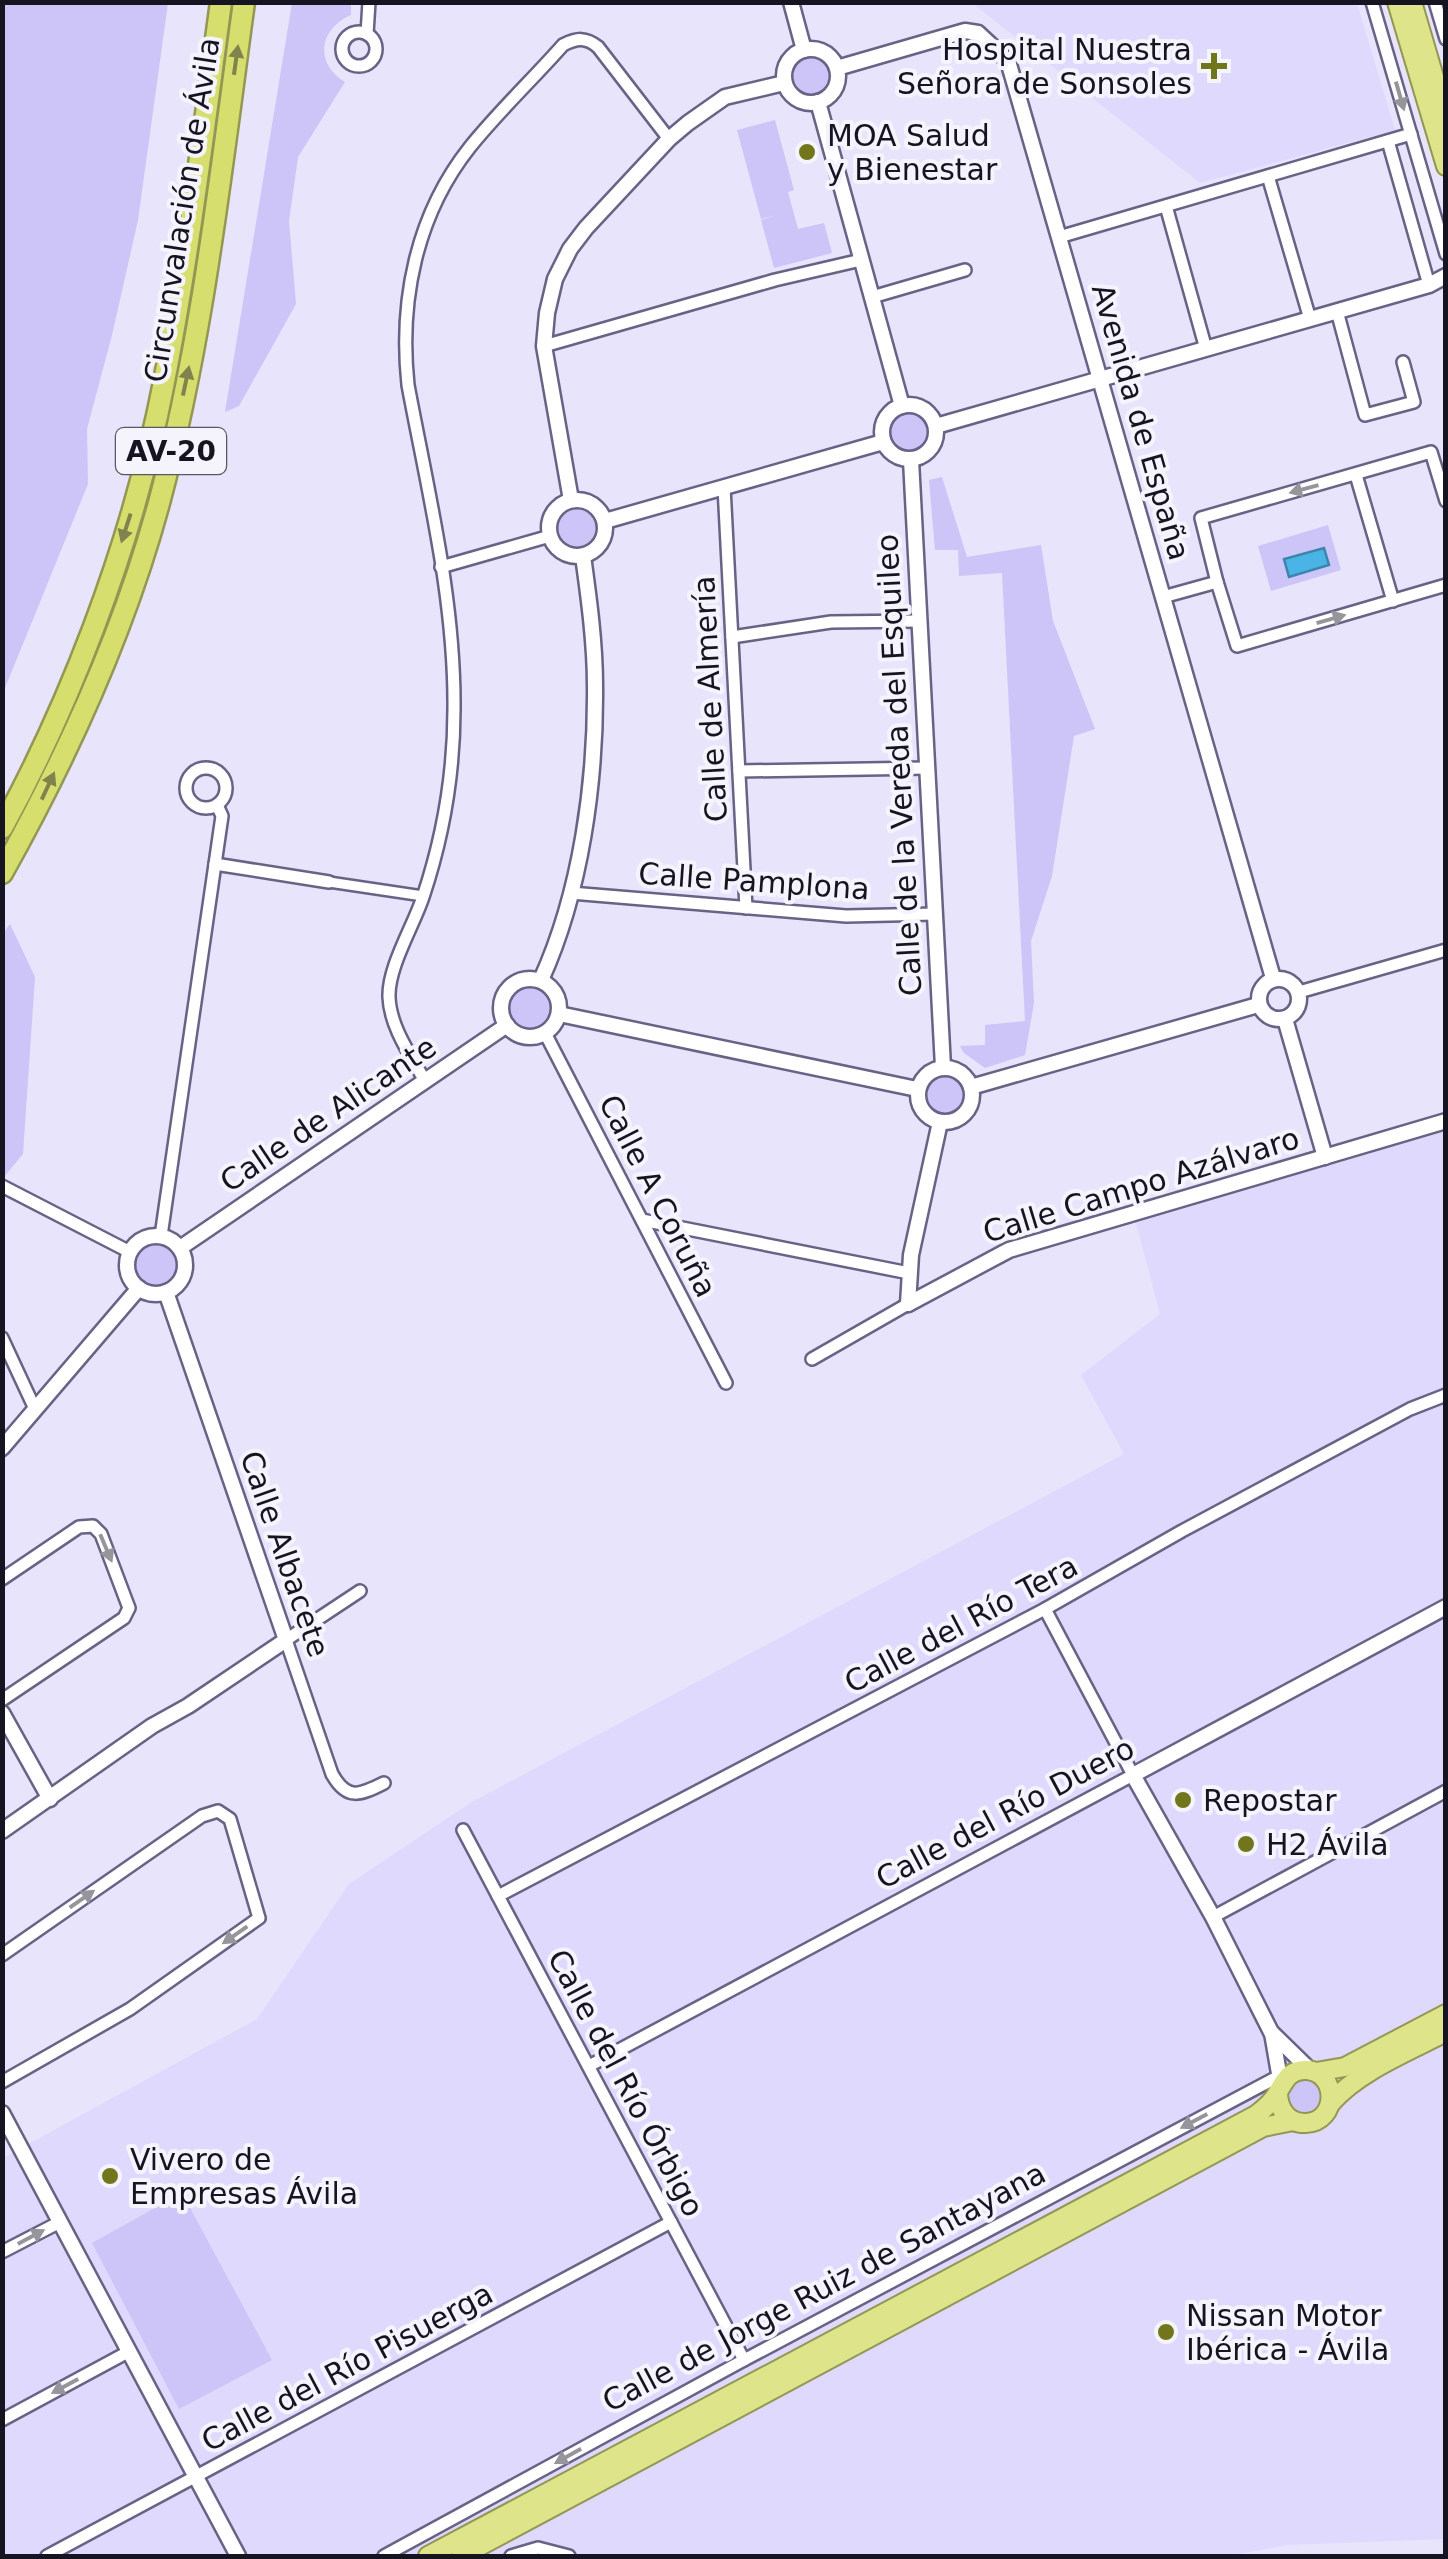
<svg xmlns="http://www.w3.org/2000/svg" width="1448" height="2559" font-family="'DejaVu Sans',sans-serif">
<rect width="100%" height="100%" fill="#e8e4fc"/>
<g fill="#dfd9fe">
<polygon points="972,3 1357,3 1395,130 1200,183"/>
<polygon points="1445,1131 1445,2539 1288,2545 1228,2556 3,2556 3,2158 257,2019 349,1884 470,1803 1124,1454 1081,1375 1160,1314 1136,1223"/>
</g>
<g fill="#cdc4f8">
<polygon points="3,2 168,3 138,220 112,335 87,429 88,484 3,693"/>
<path d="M292,3h59v12c-32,14 -37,48 -6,67l-47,75 -9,64 7,83 -57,102 -14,6z"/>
<circle cx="811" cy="76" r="21"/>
<polygon points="775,120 794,190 788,192 798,229 824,223 832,253 774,268 761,220 776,215 761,219 737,130"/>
<circle cx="909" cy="433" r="21"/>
<polygon points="942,477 967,557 1041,545 1053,621 1095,729 1074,736 1052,876 1031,941 1034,1003 1025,1055 985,1068 964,1053 960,1046 985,1045 985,1025 1025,1021 1002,573 959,576 958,550 935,550 929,480"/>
<circle cx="577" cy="528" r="21"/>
<polygon points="1328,525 1341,570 1271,591 1258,546"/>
<polygon points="10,924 35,977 23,1154 3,1178 2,935"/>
<circle cx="531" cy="1008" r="21"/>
<circle cx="945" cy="1094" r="21"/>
<circle cx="156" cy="1265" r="22"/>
<circle cx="1305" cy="2096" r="17"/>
<polygon points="182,2193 272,2360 179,2409 92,2243"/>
</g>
<polygon fill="#4bb4e6" stroke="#3b84ab" stroke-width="2.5" points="1324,548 1329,565 1289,577 1284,559"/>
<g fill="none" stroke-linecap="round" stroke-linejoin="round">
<defs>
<polyline id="pedestrian" points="329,882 423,896"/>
<g id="minor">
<polyline points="1372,2 1446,254"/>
<polyline points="1435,2 1446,39"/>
<circle cx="359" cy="49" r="17"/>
<polyline points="367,34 369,2"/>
<polyline points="1388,141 1429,285"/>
<polyline points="1268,176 1310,319"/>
<polyline points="1166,206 1206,349"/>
<polyline points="1059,237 1411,134"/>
<polyline points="872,297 965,270"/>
<polyline points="1337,311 1365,415 1414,402 1403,362"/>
<polyline points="544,346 775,280 861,260"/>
<polyline points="1356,475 1393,601"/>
<polyline points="724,487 746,908"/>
<polyline points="1446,501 1431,452 1201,518 1217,582 1237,646 1446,585"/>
<polyline points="441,567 550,536"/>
<polyline points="1163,597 1217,582"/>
<polyline points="732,637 831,622 919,621"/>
<circle cx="206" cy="788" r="20"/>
<polyline points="739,771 927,768"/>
<polyline points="215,864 329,882"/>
<polyline points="571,893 846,916 935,914"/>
<polyline points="1299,992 1446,950"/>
<polyline points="545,1033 726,1383"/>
<path d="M425,1081c-14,-25 -35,-54 -36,-84 -1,-30 24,-70 34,-100 20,-60 31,-124 31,-188 1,-109 -26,-217 -46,-324 -9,-84 8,-170 62,-238 29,-36 63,-68 93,-102 14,-7 23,-8 35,2l71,92"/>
<polyline points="2,1186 130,1252"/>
<polyline points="642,1220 909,1273"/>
<polyline points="161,1236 222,816 217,805"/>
<polyline points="2,1338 35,1409"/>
<polyline points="812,1359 908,1304"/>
<polyline points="2,1579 79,1527 93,1526 101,1534 129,1608 124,1618 2,1700"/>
<path d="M360,1591l-74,49 46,134c15,27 28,21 52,9"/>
<polyline points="463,1830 744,2360"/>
<polyline points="498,1896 1045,1609 1182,1531 1410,1409 1446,1395"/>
<polyline points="1213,1917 1446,1791"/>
<polyline points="2,1955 202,1816 218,1811 230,1819 259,1918 130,2009 2,2082"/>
<polyline points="589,2066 1133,1775 1045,1609"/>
<polyline points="2,2252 60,2222"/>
<polyline points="2,2420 128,2352"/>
<polyline points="47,2556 671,2222"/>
<polyline points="384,2556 744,2360 1283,2074"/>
<polyline points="511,2556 538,2548 569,2556"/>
</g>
<g id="tertiary">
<polyline points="791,2 804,50"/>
<circle cx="811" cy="76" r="27"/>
<polyline points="837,68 965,31 978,33 1008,61 1273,978"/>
<polyline points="818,102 902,406"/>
<circle cx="909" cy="432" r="27"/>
<polyline points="936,426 1429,285 1446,276"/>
<polyline points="911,460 943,1067"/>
<polyline points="571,500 544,346 547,313 555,279 570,249 586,228 669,139 688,123 725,97 784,83"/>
<circle cx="577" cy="528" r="28"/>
<polyline points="605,521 883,442"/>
<circle cx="1279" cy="999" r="20"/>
<circle cx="530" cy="1008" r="29"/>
<path d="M541,980c40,-88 55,-198 54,-294 0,-43 -6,-87 -12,-130"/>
<polyline points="559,1014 917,1089"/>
<polyline points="1285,1019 1325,1157"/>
<circle cx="945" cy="1095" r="27"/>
<polyline points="971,1087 1258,1005"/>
<circle cx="156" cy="1265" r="29"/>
<polyline points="180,1248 507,1025"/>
<polyline points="908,1304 1009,1250 1446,1121"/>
<polyline points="908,1304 911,1255 940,1122"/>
<polyline points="2,1448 139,1288"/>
<polyline points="2,1713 50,1799"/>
<polyline points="2,1831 152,1726 188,1706 286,1640 166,1292"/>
<polyline points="1272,2033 1281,2085"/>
<polyline points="1310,2070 1271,2032 1213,1917 1133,1775 1446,1607"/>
<polyline points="2,2113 238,2556"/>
</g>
<g id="trunk">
<polyline points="1397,2 1446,166"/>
<polyline points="1412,2 1446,118"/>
<polyline points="1316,2072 1345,2067 1446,2014"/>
<path d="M1331,2103c26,-31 78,-52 115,-71"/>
<path d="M428,2556l828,-441c8,-6 17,-13 22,-23 7,-12 12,-23 29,-22 32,3 31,52 -1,53 -19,1 -28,-15 -28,-31"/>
<polyline points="461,2556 1263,2127 1293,2121"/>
</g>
<g id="motorway">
<path d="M2,828c69,-126 124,-272 155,-412 29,-137 45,-275 64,-414"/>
<path d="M2,873c65,-116 122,-241 157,-370 44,-164 62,-333 85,-501"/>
</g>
</defs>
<use href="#pedestrian" stroke="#686385" stroke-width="14"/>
<use href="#minor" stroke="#686385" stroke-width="16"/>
<use href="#tertiary" stroke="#686385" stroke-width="19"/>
<use href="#trunk" stroke="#939753" stroke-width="22"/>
<use href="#motorway" stroke="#939753" stroke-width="25"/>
<use href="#pedestrian" stroke="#fff" stroke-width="9"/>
<use href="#minor" stroke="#fff" stroke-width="11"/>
<use href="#tertiary" stroke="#fff" stroke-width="14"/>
<use href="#trunk" stroke="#dee48a" stroke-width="18"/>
<use href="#motorway" stroke="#d6de6d" stroke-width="20"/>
</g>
<defs><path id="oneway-solid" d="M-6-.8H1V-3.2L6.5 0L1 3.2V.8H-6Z" transform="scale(2.5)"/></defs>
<g fill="#80834b">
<use href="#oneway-solid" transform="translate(236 60) rotate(-82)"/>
<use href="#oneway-solid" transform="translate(186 381) rotate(-78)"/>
<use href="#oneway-solid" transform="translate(126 528) rotate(108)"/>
<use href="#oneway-solid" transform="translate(48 786) rotate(-65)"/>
</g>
<g fill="#97959c">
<use href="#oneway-solid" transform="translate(1400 96) rotate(74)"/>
<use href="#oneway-solid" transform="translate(1304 489) rotate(165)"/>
<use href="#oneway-solid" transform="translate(1331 619) rotate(-16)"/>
<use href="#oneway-solid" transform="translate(106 1548) rotate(67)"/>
<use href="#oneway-solid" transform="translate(82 1899) rotate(-35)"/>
<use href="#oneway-solid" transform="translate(235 1935) rotate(145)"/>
<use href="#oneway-solid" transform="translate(1194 2121) rotate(152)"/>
<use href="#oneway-solid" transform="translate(31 2237) rotate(-28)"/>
<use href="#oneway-solid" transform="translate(65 2386) rotate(152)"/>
<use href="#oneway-solid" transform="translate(568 2456) rotate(151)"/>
</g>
<g fill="#71761d" stroke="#f5f4fc" stroke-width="4">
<path d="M1209 51h10v10h10v10h-10v10h-10v-10h-10v-10h10z"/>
<circle cx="807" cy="152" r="10"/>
<circle cx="1183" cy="1800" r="10"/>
<circle cx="1246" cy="1844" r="10"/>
<circle cx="110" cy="2176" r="10"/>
<circle cx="1166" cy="2332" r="10"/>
</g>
<g text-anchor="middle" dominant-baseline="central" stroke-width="8" stroke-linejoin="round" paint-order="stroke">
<rect fill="#f5f4fc" stroke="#5a5763" stroke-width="2.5" x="116" y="428" width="110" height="46" rx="8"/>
<g font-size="28" font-weight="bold" fill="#171422">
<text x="171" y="451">AV-20</text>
</g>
<g font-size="30" fill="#171422" stroke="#f5f4fc" text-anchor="start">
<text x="1192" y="49" text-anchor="end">Hospital Nuestra<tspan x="1192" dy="34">Señora de Sonsoles</tspan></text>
<text x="827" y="135">MOA Salud<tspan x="827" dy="34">y Bienestar</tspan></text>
<text x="1203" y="1800">Repostar</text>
<text x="1266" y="1844">H2 Ávila</text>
<text x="130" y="2159">Vivero de<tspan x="130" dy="34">Empresas Ávila</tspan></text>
<text x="1186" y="2315">Nissan Motor<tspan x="1186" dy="34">Ibérica - Ávila</tspan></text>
</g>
<g font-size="30" fill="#171422" stroke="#f5f4fc">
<text transform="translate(182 210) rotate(-81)">Circunvalación de Ávila</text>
<text transform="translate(1141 422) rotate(74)">Avenida de España</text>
<text transform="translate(710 699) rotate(-93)">Calle de Almería</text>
<text transform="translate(899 765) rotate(-93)">Calle de la Vereda del Esquileo</text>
<text transform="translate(754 881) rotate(4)">Calle Pamplona</text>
<text transform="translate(328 1114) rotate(-34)">Calle de Alicante</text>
<text transform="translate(1141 1185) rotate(-17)">Calle Campo Azálvaro</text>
<text transform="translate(658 1196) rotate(63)">Calle A Coruña</text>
<text transform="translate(285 1554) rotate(71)">Calle Albacete</text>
<text transform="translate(961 1624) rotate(-28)">Calle del Río Tera</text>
<text transform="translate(1005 1813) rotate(-28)">Calle del Río Duero</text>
<text transform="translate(626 2083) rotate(62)">Calle del Río Órbigo</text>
<text transform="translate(824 2287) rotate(-28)">Calle de Jorge Ruiz de Santayana</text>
<text transform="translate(347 2367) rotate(-28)">Calle del Río Pisuerga</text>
</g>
</g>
<rect width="1448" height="2559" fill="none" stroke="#171422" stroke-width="10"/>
</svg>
